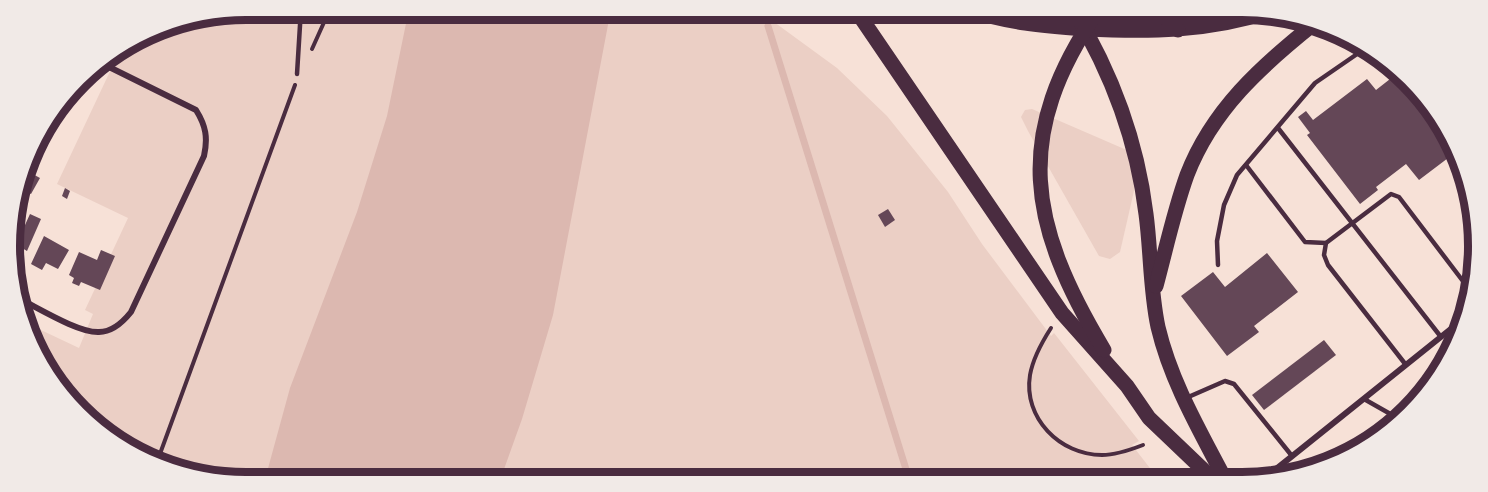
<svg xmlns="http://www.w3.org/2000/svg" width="1488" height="492" font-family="Helvetica,sans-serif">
<rect width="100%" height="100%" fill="#f7e1d7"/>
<g fill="#ebcfc5">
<polygon points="246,9 756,9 837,68 887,116 948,192 982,244 1051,336 1054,333 1139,441 1132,445 1160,481 246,483 185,475 114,443 49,378 24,322 79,348 93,314 85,310 128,218 57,184 121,48 156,27"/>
<polygon points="1032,109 1129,151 1139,169 1120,252 1110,259 1099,256 1028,131 1021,117 1025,110"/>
</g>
<polygon fill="#dcb8b0" points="409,9 611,9 553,315 522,419 499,483 264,483 290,388 357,212 387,116"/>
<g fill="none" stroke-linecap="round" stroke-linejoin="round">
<polyline stroke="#dcb8b0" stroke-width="7" points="768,26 910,482"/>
</g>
<g fill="#644757">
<polygon points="1399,72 1447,127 1456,152 1419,180 1406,164 1376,187 1378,190 1360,204 1307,135 1310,133 1298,117 1306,111 1313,120 1367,79 1376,90"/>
<polygon points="27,171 40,178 31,194 19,188"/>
<polygon points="65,188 70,191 67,199 62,196"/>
<polygon points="888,209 895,220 885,227 878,215"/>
<polygon points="30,214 41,219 27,251 22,248 20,252 13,249 11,219 25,225"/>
<polygon points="44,236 69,250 58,269 46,263 42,270 31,264"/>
<polygon points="101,250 115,256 100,290 81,282 79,286 72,283 74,278 69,275 79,252 97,260"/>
<polygon points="1267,253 1298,292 1254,326 1259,332 1227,356 1181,296 1213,272 1225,287"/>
<polygon points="1324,340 1336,355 1264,410 1252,395"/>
<polygon points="1368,441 1370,443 1356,452 1355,451"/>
</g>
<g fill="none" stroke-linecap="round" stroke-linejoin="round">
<g stroke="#4a2c40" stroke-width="4">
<polyline points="312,49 330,9"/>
<path d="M1051,328c-9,14 -18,30 -21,47 -7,43 30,80 72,80 14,0 28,-5 41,-10"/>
<polyline points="157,462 295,85"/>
</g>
<g stroke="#4a2c40" stroke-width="4.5">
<polyline points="297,74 301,9"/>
<polyline points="1278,128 1441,337"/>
<polyline points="1246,165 1305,242 1326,243"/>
<polyline points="1218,265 1217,241 1224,205 1237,175 1315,83 1360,52"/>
<polyline points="1406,365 1328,265 1324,255 1326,243 1391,194 1399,197 1472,293"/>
<polyline points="1186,398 1225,381 1234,384 1292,456"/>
<polyline points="1364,399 1401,420"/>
</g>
<g stroke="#4a2c40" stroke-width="6">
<path d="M16,297c21,10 62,36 83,35 14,0 24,-10 32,-20l73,-156c4,-18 2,-30 -8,-46l-97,-48"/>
<polyline points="1261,481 1467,316"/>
</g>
<g stroke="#4a2c40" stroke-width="15">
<polyline points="855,9 1062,313 1127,386 1149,418 1215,481"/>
<path d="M967,9c39,14 77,17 118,20 62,3 123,3 183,-17"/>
<path d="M1073,9c39,64 64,131 73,205 5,37 4,76 12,113 13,55 42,104 68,154"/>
<path d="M1099,9c-88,127 -70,216 5,341"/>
<polyline points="1157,9 1178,30"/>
<path d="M1156,286c10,-37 18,-75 31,-111 25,-65 74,-109 128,-152"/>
</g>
</g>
<path d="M0 0H1488V492H0ZM246 20H1242A226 226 0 0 1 1468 246V246A226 226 0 0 1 1242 472H246A226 226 0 0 1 20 246V246A226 226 0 0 1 246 20Z" fill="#f1eae7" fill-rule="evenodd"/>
<path fill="none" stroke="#4a2c40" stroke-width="8" d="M246 20H1242A226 226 0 0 1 1468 246V246A226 226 0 0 1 1242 472H246A226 226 0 0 1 20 246V246A226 226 0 0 1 246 20Z"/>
</svg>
